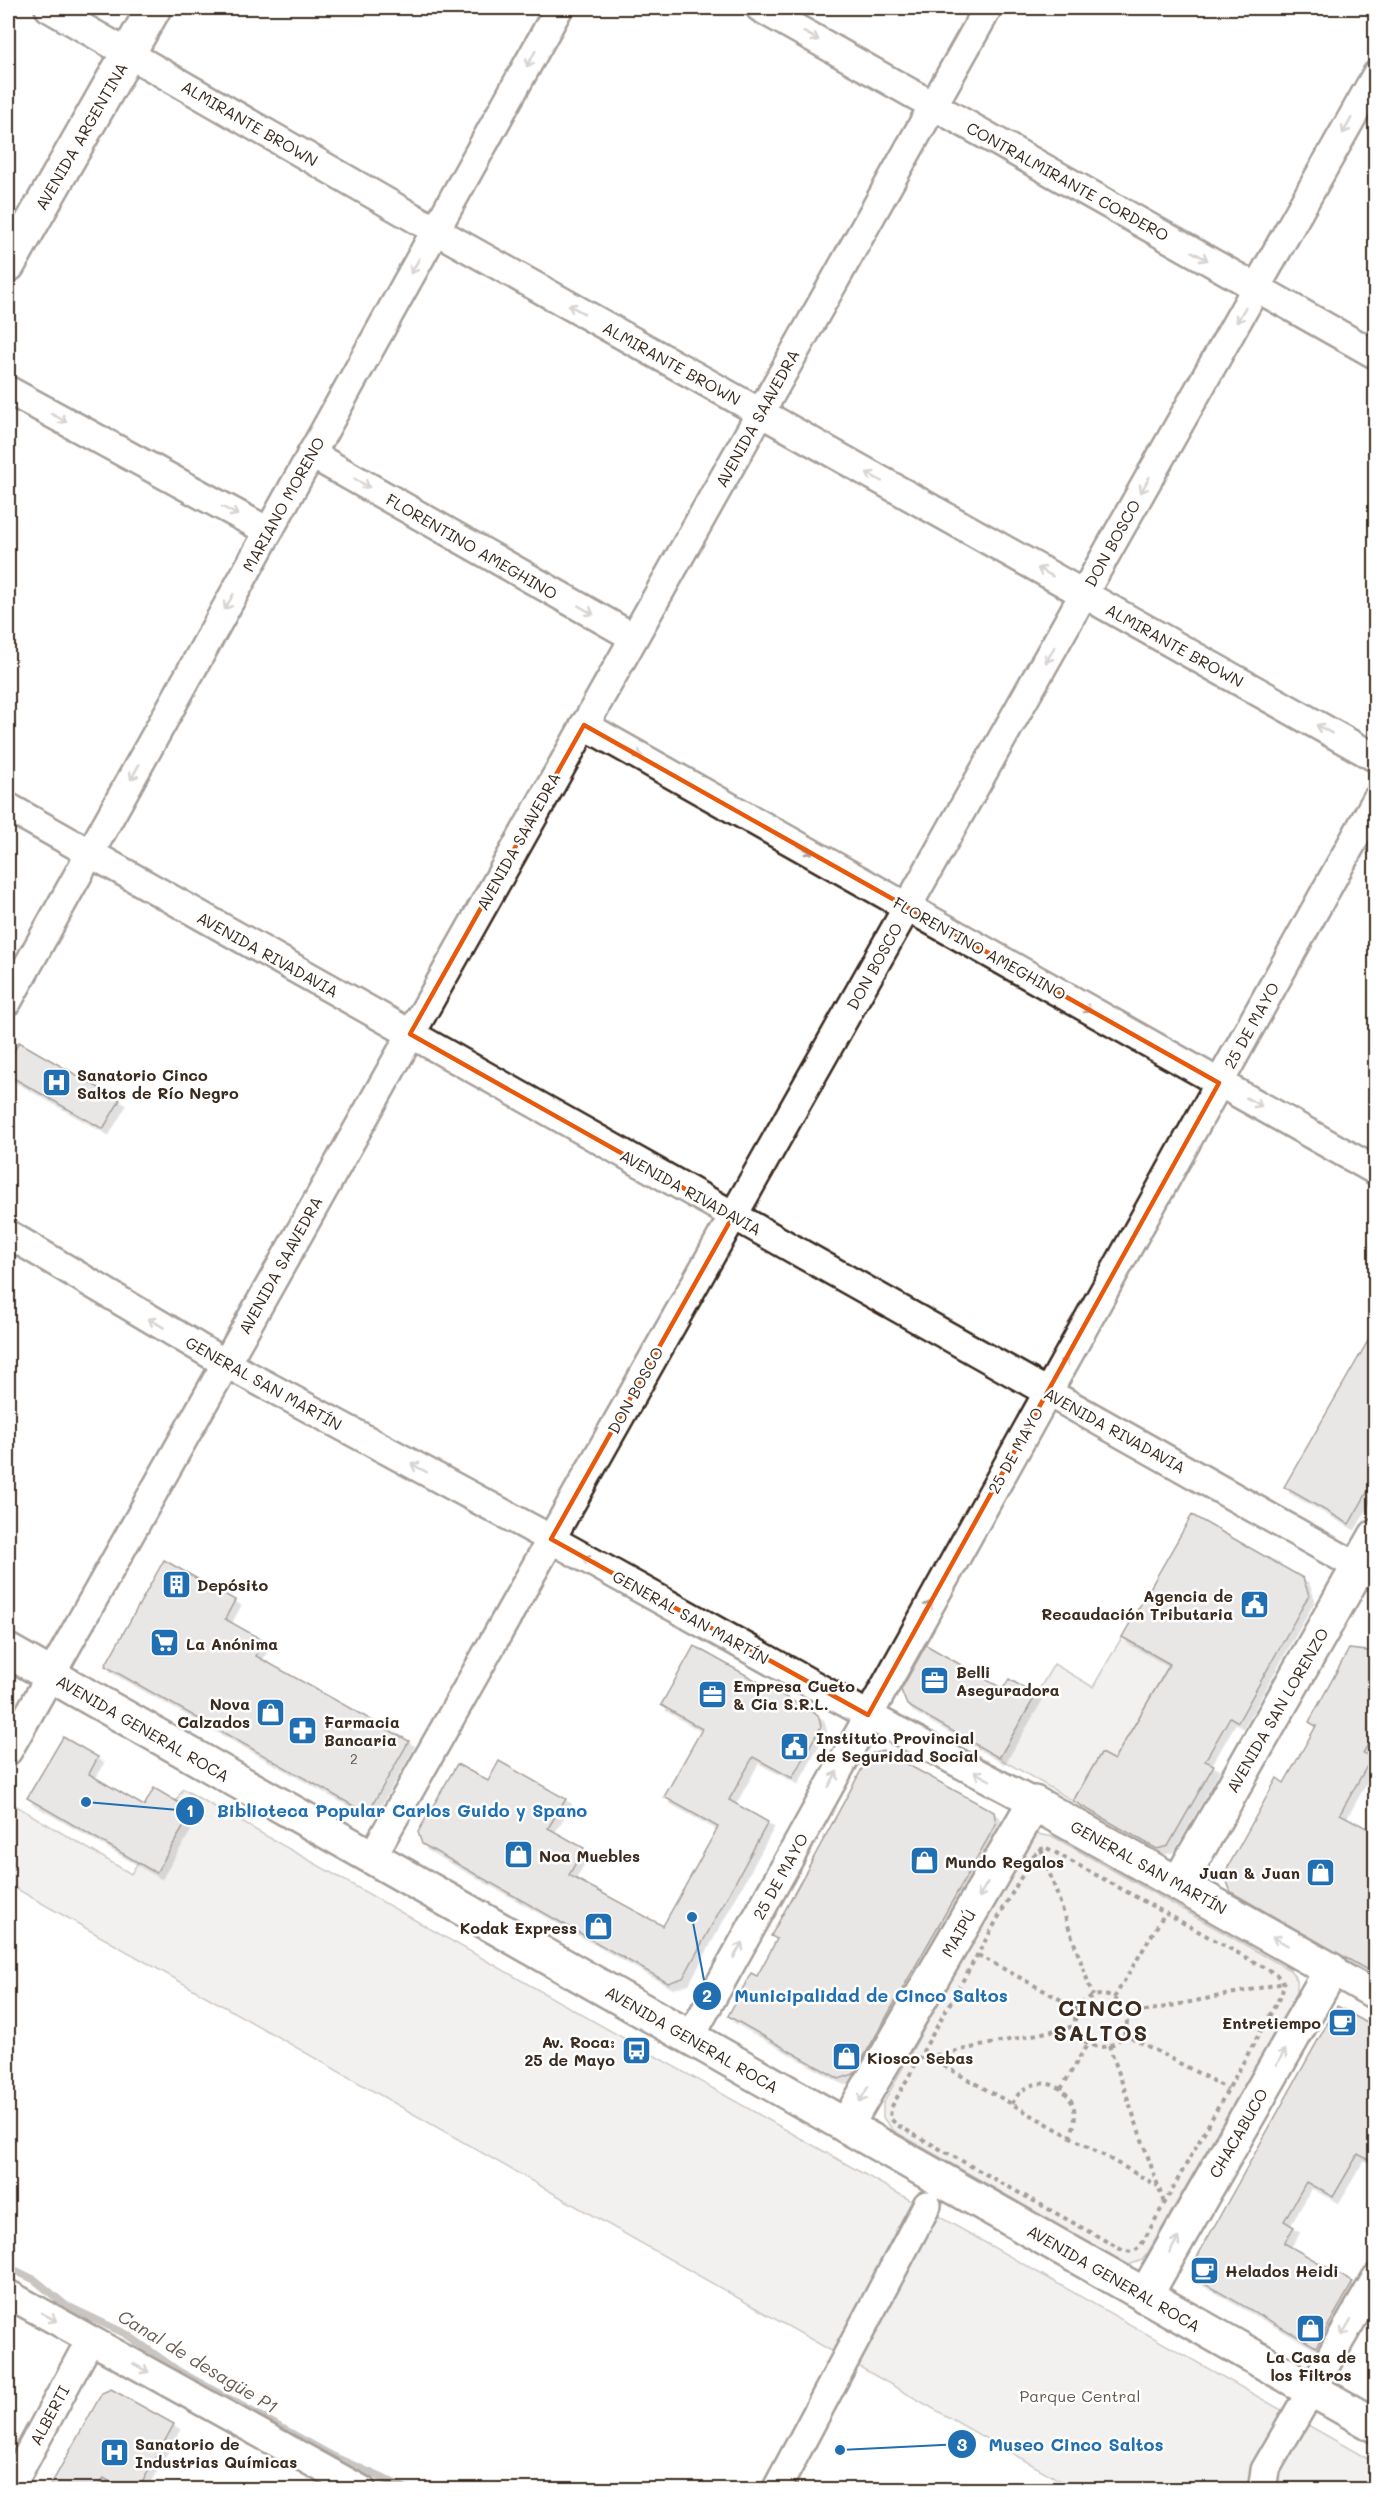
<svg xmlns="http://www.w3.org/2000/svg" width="1383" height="2497" font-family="Mali,sans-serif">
<defs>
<filter id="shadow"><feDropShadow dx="5.5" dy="5.5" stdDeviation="0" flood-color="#0004"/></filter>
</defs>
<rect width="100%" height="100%" fill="#fff"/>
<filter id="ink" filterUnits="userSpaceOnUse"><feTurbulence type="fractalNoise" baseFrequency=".0167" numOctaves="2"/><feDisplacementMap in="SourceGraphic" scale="12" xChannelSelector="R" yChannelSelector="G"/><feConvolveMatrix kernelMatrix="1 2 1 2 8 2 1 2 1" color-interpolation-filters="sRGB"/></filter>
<g filter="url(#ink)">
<g fill="#e2e0de" stroke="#8e857e" stroke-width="1.5">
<polygon points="1122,1637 1170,1664 1114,1760 1101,1753 1073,1801 999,1758 1054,1664 1093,1687"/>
<polygon points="183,1789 1375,2463 1375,2489 1075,2489 8,1884 8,1801 131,1874"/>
<polygon points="1037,1834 1054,1837 1290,1970 1297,1980 1297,1993 1147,2254 1142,2260 1129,2265 894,2131 883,2118 883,2104 1025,1844"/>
</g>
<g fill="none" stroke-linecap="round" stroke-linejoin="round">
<polyline stroke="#887e77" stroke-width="8" points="8,2267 35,2280 65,2305 126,2334 178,2371 334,2457 409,2490"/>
</g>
<g fill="#cfcac7" stroke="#3b2a1e" stroke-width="1.5" filter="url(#shadow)">
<polygon points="19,1042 120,1100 103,1129 8,1075 8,1062"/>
<polygon points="1376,1327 1376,1477 1349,1524 1284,1487"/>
<polygon points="1192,1515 1303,1578 1309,1595 1238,1722 1230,1717 1205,1761 1214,1765 1168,1846 1157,1849 1073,1801 1101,1753 1114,1760 1170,1664 1122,1637"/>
<polygon points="164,1560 235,1600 225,1619 264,1641 256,1656 409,1741 371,1807 359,1809 105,1666"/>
<polygon points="926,1645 1003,1689 1009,1679 1036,1695 999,1758 907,1705 901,1690"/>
<polygon points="694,1646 818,1715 821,1726 792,1778 753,1757 729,1800 768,1822 683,1978 668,1983 422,1844 418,1832 457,1764 488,1781 499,1761 566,1799 548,1828 584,1848 569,1875 663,1926 718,1827 664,1797 702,1729 661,1705"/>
<polygon points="1349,1649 1376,1652 1376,1731 1363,1753 1372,1757 1340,1814 1376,1833 1376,1975 1231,1892 1224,1874 1277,1778 1284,1783 1316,1726 1309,1722"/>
<polygon points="63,1737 98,1757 89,1774 144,1806 154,1788 193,1811 156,1873 27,1798"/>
<polygon points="883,1751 994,1812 996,1824 854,2074 839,2079 728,2016 751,1973 757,1976 777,1939 771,1936 870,1754"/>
<polygon points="1337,2006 1376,2028 1376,2164 1358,2154 1333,2197 1306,2182 1284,2221 1294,2227 1284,2243 1353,2282 1316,2347 1198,2280 1192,2266"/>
<polygon points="111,2389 174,2424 138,2490 124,2490 104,2478 98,2490 48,2490 102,2393"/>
</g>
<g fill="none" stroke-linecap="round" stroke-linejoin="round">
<defs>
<g id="minor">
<polyline points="49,8 435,230 1376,758"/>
<polyline points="760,8 1376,355"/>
<polyline points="8,390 268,531"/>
<polyline points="311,454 633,637"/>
<polyline points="584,725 1376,1171"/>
<polyline points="8,807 1376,1577"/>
<polyline points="8,1001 559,8"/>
<polyline points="8,1234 225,1363 551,1539 868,1715 1034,1803"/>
<polyline points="8,1751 988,8"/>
<polyline points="372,1857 1376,75"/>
<polyline points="1331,1970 1376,1996"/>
<polyline points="690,2038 1376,800"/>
<polyline points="8,2294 362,2490"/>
<polyline points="9,2490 90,2340"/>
<polyline points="776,2490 927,2205"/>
<polyline points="1262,2490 1265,2470 1376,2278"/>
</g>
<g id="major">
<polyline points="8,265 154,8"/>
<polyline points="8,1651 1376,2426"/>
<polyline points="1179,1883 1376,1536"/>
<polyline points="846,2126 1034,1803 1331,1970 1145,2296"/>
</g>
</defs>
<use href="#minor" stroke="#3b2a1e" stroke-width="32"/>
<use href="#major" stroke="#3b2a1e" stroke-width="38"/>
<g stroke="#3b2a1e" stroke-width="4" stroke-dasharray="4.5 4.5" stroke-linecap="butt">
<polygon points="1047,1848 1276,1974 1284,1983 1282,1993 1140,2247 1133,2252 1124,2251 897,2125 890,2118 891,2108 1033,1856 1041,1849"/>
<polyline points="1041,1849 1093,1996"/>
<polyline points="978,1955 1078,2009"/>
<circle cx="1101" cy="2021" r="26"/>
<polyline points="1114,1998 1165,1913"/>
<polyline points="1126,2015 1284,1983"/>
<polyline points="1123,2033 1228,2089"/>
<polyline points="1109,2045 1164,2203"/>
<polyline points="928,2057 1158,2186"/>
<polyline points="918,2059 1076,2026"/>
<polyline points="1061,2089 1088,2043"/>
<path d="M1012,2104c21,-42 80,-14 58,32"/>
</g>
<use href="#minor" stroke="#fff" stroke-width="27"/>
<use href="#major" stroke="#fff" stroke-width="33"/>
</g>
<defs><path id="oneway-shaft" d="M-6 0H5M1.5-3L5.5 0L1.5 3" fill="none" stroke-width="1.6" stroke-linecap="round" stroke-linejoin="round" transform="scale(1.5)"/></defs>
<g stroke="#a79f9a">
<use href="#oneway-shaft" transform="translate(811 36) rotate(29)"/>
<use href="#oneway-shaft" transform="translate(531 59) rotate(119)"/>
<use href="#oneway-shaft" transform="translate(1347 126) rotate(119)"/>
<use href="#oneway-shaft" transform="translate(1200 256) rotate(29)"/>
<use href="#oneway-shaft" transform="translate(415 266) rotate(119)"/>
<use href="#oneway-shaft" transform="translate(576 309) rotate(-151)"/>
<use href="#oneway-shaft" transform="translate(1241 315) rotate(119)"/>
<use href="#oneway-shaft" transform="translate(59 418) rotate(28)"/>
<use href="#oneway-shaft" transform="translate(874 477) rotate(-151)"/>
<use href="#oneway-shaft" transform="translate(362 483) rotate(30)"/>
<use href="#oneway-shaft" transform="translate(1145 485) rotate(119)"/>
<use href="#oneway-shaft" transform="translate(230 511) rotate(28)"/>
<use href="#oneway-shaft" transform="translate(1045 572) rotate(-151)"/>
<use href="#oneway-shaft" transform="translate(229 602) rotate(119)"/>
<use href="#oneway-shaft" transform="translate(586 610) rotate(30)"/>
<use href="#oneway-shaft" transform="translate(1050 655) rotate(119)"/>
<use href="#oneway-shaft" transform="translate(1324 729) rotate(-151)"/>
<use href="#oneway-shaft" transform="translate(635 753) rotate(29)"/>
<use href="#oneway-shaft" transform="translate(135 772) rotate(119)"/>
<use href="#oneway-shaft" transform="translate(805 849) rotate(29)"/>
<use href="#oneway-shaft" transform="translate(1084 1007) rotate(29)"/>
<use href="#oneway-shaft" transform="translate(1254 1102) rotate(29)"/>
<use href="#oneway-shaft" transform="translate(156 1323) rotate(-149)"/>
<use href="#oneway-shaft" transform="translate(1063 1365) rotate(-61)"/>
<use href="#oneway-shaft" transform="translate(419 1468) rotate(-152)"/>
<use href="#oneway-shaft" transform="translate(590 1561) rotate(-151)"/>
<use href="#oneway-shaft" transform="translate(927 1609) rotate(-61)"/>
<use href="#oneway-shaft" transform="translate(982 1776) rotate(-152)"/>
<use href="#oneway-shaft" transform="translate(833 1779) rotate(-61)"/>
<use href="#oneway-shaft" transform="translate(983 1890) rotate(120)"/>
<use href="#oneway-shaft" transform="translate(1280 1941) rotate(-150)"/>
<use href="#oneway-shaft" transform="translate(738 1950) rotate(-61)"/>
<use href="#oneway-shaft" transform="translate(1281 2057) rotate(-60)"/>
<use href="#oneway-shaft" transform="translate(864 2094) rotate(120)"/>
<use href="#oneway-shaft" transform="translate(1174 2245) rotate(-60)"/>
<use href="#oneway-shaft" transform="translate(49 2317) rotate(29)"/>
<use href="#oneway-shaft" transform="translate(1346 2328) rotate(120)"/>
<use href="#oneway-shaft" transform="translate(141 2368) rotate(29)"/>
</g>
</g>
<path d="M0 0H1383V2497H0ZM584,725l635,358 -351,632 -317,-176 182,-323 -323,-182z" fill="#fff" fill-opacity=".55" fill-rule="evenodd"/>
<path fill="none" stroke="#e8590c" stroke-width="4.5" stroke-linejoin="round" d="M584,725l635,358 -351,632 -317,-176 182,-323 -323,-182z"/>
<defs>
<symbol id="hospital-square" viewBox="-11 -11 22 22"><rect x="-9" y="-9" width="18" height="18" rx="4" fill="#1f6fb2" stroke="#fff"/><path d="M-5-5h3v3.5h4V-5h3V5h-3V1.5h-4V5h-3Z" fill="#fff"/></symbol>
<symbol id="building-square" viewBox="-11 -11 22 22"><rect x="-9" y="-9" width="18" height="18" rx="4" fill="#1f6fb2" stroke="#fff"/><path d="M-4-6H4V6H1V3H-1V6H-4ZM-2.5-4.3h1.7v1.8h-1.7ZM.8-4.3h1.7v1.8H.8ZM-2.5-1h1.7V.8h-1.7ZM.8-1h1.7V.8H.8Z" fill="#fff"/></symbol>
<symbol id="civic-square" viewBox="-11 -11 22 22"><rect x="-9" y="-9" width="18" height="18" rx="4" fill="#1f6fb2" stroke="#fff"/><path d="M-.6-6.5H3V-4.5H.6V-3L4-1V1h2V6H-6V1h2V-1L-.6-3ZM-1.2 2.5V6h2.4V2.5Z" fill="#fff"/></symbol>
<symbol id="supermarket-square" viewBox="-11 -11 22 22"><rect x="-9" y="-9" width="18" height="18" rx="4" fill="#1f6fb2" stroke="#fff"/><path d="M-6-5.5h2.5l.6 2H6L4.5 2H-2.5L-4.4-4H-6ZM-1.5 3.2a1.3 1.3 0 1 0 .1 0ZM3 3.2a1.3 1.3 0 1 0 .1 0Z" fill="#fff"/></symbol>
<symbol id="office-square" viewBox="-11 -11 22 22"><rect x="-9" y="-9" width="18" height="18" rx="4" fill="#1f6fb2" stroke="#fff"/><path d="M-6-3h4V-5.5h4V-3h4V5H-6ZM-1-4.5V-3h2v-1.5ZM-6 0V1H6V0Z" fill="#fff"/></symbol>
<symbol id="shop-square" viewBox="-11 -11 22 22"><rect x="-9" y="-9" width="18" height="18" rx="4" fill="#1f6fb2" stroke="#fff"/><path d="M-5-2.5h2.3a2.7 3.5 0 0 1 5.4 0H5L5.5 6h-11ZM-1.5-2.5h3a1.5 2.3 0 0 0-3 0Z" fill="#fff"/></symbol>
<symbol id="pharmacy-square" viewBox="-11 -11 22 22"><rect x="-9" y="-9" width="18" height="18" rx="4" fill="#1f6fb2" stroke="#fff"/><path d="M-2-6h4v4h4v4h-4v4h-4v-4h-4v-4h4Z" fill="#fff"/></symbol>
<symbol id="cafe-square" viewBox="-11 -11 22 22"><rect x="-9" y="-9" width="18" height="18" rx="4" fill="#1f6fb2" stroke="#fff"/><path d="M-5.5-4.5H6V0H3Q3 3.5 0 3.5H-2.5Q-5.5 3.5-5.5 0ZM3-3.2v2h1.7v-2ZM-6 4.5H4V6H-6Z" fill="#fff"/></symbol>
<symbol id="bus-square" viewBox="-11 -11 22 22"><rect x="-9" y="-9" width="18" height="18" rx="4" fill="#1f6fb2" stroke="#fff"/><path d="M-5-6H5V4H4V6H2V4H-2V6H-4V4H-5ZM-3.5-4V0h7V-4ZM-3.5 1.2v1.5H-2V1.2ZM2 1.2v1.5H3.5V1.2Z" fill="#fff"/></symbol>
</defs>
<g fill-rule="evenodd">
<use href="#hospital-square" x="40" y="1066" width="33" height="33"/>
<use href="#building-square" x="160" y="1568" width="33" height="33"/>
<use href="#civic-square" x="1238" y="1588" width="33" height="33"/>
<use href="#supermarket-square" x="148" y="1626" width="33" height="33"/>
<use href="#office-square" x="918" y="1664" width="33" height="33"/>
<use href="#office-square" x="696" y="1678" width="33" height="33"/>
<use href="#shop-square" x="254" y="1696" width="33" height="33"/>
<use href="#pharmacy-square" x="286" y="1714" width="33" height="33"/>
<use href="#civic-square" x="778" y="1730" width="33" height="33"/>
<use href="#shop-square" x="502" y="1838" width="33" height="33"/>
<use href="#shop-square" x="908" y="1844" width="33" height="33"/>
<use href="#shop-square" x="1304" y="1856" width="33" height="33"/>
<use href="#shop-square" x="582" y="1910" width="33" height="33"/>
<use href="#cafe-square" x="1326" y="2006" width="33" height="33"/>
<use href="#bus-square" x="620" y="2034" width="33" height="33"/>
<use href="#shop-square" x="830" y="2040" width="33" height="33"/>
<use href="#cafe-square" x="1188" y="2254" width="33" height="33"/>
<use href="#shop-square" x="1294" y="2312" width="33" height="33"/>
<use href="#hospital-square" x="98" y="2436" width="33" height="33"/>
</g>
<g text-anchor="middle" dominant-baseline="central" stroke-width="5" stroke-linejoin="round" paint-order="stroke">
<g font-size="14" fill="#605248">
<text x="354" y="1758">2</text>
</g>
<g font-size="16" fill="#3b2a1e" stroke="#fff">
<text transform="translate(250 123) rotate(30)">ALMIRANTE BROWN</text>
<text transform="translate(81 136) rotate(-60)">AVENIDA ARGENTINA</text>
<text transform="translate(1068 181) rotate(29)">CONTRALMIRANTE CORDERO</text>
<text transform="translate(672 363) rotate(29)">ALMIRANTE BROWN</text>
<text transform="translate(757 418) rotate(-61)">AVENIDA SAAVEDRA</text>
<text transform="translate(283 504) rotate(-61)">MARIANO MORENO</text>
<text transform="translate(1112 543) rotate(-61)">DON BOSCO</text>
<text transform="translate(472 546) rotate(30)">FLORENTINO AMEGHINO</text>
<text transform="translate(1175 645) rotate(29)">ALMIRANTE BROWN</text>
<text transform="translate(518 841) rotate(-61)">AVENIDA SAAVEDRA</text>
<text transform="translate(980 948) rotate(29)">FLORENTINO AMEGHINO</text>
<text transform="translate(268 954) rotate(29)">AVENIDA RIVADAVIA</text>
<text transform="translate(874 966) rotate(-61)">DON BOSCO</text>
<text transform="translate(1251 1025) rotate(-61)">25 DE MAYO</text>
<text transform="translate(691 1192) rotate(29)">AVENIDA RIVADAVIA</text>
<text transform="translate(280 1265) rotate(-61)">AVENIDA SAAVEDRA</text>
<text transform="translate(264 1383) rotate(29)">GENERAL SAN MARTÍN</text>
<text transform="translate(635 1390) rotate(-61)">DON BOSCO</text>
<text transform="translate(1115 1430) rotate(29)">AVENIDA RIVADAVIA</text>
<text transform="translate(1015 1450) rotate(-61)">25 DE MAYO</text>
<text transform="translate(691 1617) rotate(29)">GENERAL SAN MARTÍN</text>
<text transform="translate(1277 1710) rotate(-60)">AVENIDA SAN LORENZO</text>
<text transform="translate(143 1728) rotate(30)">AVENIDA GENERAL ROCA</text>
<text transform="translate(1149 1867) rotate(29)">GENERAL SAN MARTÍN</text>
<text transform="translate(780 1876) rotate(-61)">25 DE MAYO</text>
<text transform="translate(958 1933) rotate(-60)">MAIPÚ</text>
<text transform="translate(692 2039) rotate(30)">AVENIDA GENERAL ROCA</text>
<text transform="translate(1238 2133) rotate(-60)">CHACABUCO</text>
<text transform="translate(1114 2278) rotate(30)">AVENIDA GENERAL ROCA</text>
<text transform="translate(49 2415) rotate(-62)">ALBERTI</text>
</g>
<g font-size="16" font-weight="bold" fill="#3b2a1e" stroke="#fff" text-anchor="start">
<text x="77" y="1074">Sanatorio Cinco<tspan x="77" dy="18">Saltos de Río Negro</tspan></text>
<text x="197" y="1584">Depósito</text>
<text x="1233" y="1595" text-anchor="end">Agencia de<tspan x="1233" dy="18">Recaudación Tributaria</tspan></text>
<text x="186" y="1643">La Anónima</text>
<text x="956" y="1671">Belli<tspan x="956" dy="18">Aseguradora</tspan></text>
<text x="733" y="1685">Empresa Cueto<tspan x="733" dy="18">&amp; Cia S.R.L.</tspan></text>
<text x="250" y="1703" text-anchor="end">Nova<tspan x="250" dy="18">Calzados</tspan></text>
<text x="324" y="1721">Farmacia<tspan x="324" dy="18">Bancaria</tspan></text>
<text x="816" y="1737">Instituto Provincial<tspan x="816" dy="18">de Seguridad Social</tspan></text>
<text x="539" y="1855">Noa Muebles</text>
<text x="945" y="1861">Mundo Regalos</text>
<text x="1300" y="1872" text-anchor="end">Juan &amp; Juan</text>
<text x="577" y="1927" text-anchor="end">Kodak Express</text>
<text x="1321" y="2022" text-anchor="end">Entretiempo</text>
<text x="615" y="2041" text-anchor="end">Av. Roca:<tspan x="615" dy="18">25 de Mayo</tspan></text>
<text x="867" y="2057">Kiosco Sebas</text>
<text x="1225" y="2270">Helados Heidi</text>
<text x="1311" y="2356" text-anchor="middle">La Casa de<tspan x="1311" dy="18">los Filtros</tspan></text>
<text x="135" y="2443">Sanatorio de<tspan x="135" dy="18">Industrias Químicas</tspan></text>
</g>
<g font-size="16" fill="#65584e" stroke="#fff">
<text x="1080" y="2395">Parque Central</text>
</g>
<g font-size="18" font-style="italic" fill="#685b52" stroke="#fff">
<text transform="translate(198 2361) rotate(31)">Canal de desagüe P1</text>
</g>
<g font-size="22" font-weight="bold" letter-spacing="1.5" fill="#3b2a1e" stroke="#fff">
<text x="1101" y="2007">CINCO<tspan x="1101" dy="25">SALTOS</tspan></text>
</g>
</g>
<path fill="none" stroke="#1f6fb2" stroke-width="2" d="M86 1802L190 1811M692 1917L707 1996M840 2450L962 2444"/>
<g fill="#1f6fb2" stroke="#fff" stroke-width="2">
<circle cx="86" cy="1802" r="6"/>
<circle cx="692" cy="1917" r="6"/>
<circle cx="840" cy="2450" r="6"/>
<circle cx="190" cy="1811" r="15"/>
<circle cx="707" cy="1996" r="15"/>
<circle cx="962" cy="2444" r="15"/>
</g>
<g font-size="18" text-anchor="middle" font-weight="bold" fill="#fff">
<text x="190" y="1817">1</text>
<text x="707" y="2002">2</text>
<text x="962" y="2451">3</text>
</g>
<g font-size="18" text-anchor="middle" font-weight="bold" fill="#1f6fb2" stroke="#fff" stroke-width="5" stroke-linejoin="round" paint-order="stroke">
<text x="402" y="1817">Biblioteca Popular Carlos Guido y Spano</text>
<text x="871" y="2002">Municipalidad de Cinco Saltos</text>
<text x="1076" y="2451">Museo Cinco Saltos</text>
</g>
<rect width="1383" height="2497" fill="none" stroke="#fff" stroke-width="30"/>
<rect x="15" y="15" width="1353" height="2467" fill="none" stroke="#3b2a1e" stroke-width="2" filter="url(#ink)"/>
</svg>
